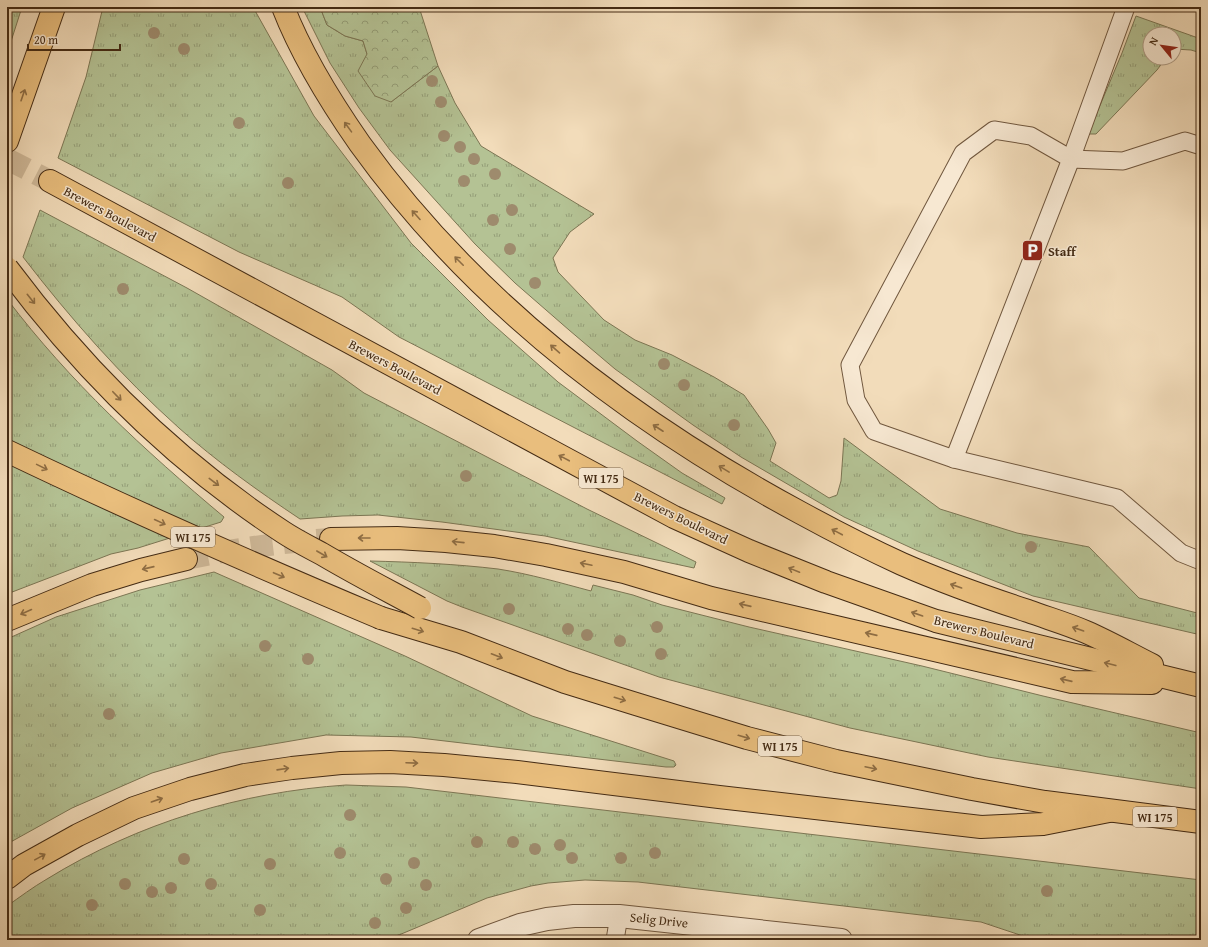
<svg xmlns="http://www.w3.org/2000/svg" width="1208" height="947" font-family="'Gentium Book Plus',serif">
<defs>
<pattern id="grass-tufts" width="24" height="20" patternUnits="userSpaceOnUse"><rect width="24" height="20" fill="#b4c294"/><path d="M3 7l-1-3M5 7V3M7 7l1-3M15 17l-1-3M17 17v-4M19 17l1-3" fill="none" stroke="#949e78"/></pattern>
<pattern id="forest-crowns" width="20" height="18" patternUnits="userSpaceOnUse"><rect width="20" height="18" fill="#b4c294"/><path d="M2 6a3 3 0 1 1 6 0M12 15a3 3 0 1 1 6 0" fill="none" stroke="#949e78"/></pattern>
</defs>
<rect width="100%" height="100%" fill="#f2dcba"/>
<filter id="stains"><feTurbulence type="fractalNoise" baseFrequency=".005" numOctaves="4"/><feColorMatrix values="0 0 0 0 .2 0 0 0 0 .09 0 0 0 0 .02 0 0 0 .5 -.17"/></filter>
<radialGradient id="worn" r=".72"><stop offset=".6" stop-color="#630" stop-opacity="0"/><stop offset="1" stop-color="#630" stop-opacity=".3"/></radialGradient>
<g fill="url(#grass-tufts)" stroke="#7c7654">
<polygon points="7,7 22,7 7,54"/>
<polygon points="103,7 253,7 314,116 411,243 488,320 558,382 637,441 682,473 725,498 722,504 399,337 342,297 239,252 58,158 86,77"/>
<polygon points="302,7 320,7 327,25 345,36 363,41 367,54 391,102 438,66 455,103 481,146 594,214 570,232 553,258 558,272 604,320 635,340 672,355 714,377 744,395 768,429 776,443 770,461 829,498 837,495 841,481 844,438 940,509 1017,533 1089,547 1139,598 1201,614 1201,635 1033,596 918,551 844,517 741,457 693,425 615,369 569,330 515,283 475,244 390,150 359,108 330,63"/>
<polygon points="1136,16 1201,39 1201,53 1191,50 1174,49 1174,34 1150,34 1150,58 1166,58 1157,70 1096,134 1088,134 1122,53"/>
<path d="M40,210l147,78 145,82 32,23 223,116 109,53 -2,6 -149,-32 -103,-14 -64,-7 -36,1 -42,3c-42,-28 -84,-58 -121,-91 -58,-52 -109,-110 -156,-171z"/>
<path d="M7,299c63,83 137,151 217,218l-3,5 -83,26 -27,6 -104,40z"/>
<path d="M370,561c42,1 86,3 128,8 32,5 63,14 93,22l2,-6 40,10 29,10 87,22 173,39 121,30 158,37v56l-213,-32 -138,-29 -191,-51 -197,-70 -15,-6z"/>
<polygon points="214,572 405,656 532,716 674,761 676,765 674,767 666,767 411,737 326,735 221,753 152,773 72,808 7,844 7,639 56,617 140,590"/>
<path d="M346,785l60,2 795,93v60h-166l-54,-18 -343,-40 -53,-2 -37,3 -17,3 -44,12 -100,42h-380v-34c13,-9 26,-19 40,-27 91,-56 194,-87 299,-94z"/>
</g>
<polygon fill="url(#forest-crowns)" stroke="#7c7654" points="320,7 419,7 438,66 391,102 375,96 358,71 367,54 363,41 345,36 327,25"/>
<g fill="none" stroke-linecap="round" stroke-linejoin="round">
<g stroke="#cfb999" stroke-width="22" stroke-dasharray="22 11" stroke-linecap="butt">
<polyline points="7,159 50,181"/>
<path d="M186,559c49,-10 96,-17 145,-20"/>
</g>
<defs>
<g id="service">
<polyline points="1201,146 1185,141 1123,161 1071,159 1031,136 994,130 963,153 850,365 856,400 874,431 954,459 1117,498 1181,553 1201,561"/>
<polyline points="954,459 1071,159 1126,7"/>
<polyline points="615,940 619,916"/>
</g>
<polyline id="minor" points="479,940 520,925 547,919 574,916 619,916 841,940"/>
<g id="motorway">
<path d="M283,7c19,49 47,94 77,137 113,157 272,278 441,369 33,18 66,35 101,51 41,18 83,33 126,47 19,7 40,13 58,21 23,10 44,22 66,33"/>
<polyline points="7,141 54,7"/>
<polyline points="50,181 674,517 749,551 826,582 936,621 1201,686"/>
<polyline points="331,539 397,538 446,541 494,546 546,555 624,572 711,598 1072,682 1152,683"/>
<polyline points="381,618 461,642 565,682 636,704 747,738 836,761 972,789 1045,802 1201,822"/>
<polyline points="7,620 92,585 141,570 186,559"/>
<polyline points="7,878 24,865 78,835 134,808 190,789 245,775 292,768 341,763 390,762 444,765 517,772 719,797 981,827 1043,824 1109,811"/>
</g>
</defs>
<use href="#service" stroke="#70573e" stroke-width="19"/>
<use href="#minor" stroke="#70573e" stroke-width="24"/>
<use href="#motorway" stroke="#442b14" stroke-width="24"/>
<use href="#service" stroke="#f7e8d2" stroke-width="17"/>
<use href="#minor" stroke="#f7e8d2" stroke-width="22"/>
<use href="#motorway" stroke="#e9be7d" stroke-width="22"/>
<defs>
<g id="motorway-bridge">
<path d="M7,268c77,103 168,193 276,264 12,8 26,15 39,22 32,19 65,36 98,54"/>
<path d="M7,451c123,59 248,114 374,167"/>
</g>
</defs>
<use href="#motorway-bridge" stroke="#442b14" stroke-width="24" stroke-linecap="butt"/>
<use href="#motorway-bridge" stroke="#e9be7d" stroke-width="22"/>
</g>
<g fill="#9e8b6d">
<circle cx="154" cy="33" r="6"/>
<circle cx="184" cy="49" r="6"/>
<circle cx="432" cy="81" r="6"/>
<circle cx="441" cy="102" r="6"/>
<circle cx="239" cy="123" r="6"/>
<circle cx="444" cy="136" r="6"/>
<circle cx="460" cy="147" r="6"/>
<circle cx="474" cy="159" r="6"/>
<circle cx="495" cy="174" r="6"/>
<circle cx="464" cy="181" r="6"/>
<circle cx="288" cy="183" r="6"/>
<circle cx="512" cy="210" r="6"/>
<circle cx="493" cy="220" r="6"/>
<circle cx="510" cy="249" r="6"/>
<circle cx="535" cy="283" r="6"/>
<circle cx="123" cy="289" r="6"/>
<circle cx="664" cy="364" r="6"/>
<circle cx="684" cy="385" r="6"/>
<circle cx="734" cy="425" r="6"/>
<circle cx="466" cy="476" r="6"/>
<circle cx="1031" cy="547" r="6"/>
<circle cx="509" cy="609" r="6"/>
<circle cx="657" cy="627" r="6"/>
<circle cx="568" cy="629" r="6"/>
<circle cx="587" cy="635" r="6"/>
<circle cx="620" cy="641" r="6"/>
<circle cx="265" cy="646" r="6"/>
<circle cx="661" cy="654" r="6"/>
<circle cx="308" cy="659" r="6"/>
<circle cx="109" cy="714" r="6"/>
<circle cx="350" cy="815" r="6"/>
<circle cx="477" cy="842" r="6"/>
<circle cx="513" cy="842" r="6"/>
<circle cx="560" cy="845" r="6"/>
<circle cx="535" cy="849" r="6"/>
<circle cx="340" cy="853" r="6"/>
<circle cx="655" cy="853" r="6"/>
<circle cx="572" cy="858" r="6"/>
<circle cx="621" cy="858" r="6"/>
<circle cx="184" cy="859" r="6"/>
<circle cx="414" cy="863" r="6"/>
<circle cx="270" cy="864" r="6"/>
<circle cx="386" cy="879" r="6"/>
<circle cx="125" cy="884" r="6"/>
<circle cx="211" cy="884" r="6"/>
<circle cx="426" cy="885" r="6"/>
<circle cx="171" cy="888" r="6"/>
<circle cx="1047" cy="891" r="6"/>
<circle cx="152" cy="892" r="6"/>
<circle cx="92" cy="905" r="6"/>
<circle cx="406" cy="908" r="6"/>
<circle cx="260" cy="910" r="6"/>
<circle cx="375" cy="923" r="6"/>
</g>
<defs><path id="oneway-shaft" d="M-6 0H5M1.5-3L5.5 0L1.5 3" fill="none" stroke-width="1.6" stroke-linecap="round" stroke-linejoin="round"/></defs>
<g stroke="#8e6d43">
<use href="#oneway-shaft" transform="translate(23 95) rotate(-71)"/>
<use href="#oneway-shaft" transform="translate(348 127) rotate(-126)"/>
<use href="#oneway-shaft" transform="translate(416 215) rotate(-132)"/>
<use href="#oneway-shaft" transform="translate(459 261) rotate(-135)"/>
<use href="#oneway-shaft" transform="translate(31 299) rotate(51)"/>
<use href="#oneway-shaft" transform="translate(555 349) rotate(-139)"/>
<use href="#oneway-shaft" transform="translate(117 396) rotate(46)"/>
<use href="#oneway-shaft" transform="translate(658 428) rotate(-147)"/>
<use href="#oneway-shaft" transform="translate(564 458) rotate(-152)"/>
<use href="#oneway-shaft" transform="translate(42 467) rotate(26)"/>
<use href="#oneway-shaft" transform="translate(724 469) rotate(-149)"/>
<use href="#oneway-shaft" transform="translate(214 482) rotate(37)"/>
<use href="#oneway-shaft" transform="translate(160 522) rotate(25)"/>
<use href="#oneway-shaft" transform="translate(837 532) rotate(-152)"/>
<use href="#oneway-shaft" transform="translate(364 538) rotate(180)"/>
<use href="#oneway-shaft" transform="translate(458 542) rotate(-174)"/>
<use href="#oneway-shaft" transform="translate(322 554) rotate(30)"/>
<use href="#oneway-shaft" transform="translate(586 564) rotate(-168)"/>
<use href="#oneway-shaft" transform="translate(148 568) rotate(167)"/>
<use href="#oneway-shaft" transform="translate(794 570) rotate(-158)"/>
<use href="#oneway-shaft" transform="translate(279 575) rotate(23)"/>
<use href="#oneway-shaft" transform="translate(956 586) rotate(-161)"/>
<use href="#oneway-shaft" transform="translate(745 605) rotate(-167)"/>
<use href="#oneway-shaft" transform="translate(26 612) rotate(156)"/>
<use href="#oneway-shaft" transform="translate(917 614) rotate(-161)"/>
<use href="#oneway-shaft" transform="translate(1078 629) rotate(-161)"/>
<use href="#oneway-shaft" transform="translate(418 630) rotate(17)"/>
<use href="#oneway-shaft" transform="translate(871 634) rotate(-167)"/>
<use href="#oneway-shaft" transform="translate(497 656) rotate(21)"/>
<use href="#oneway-shaft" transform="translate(1110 664) rotate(-166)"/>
<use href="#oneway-shaft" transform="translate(1066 680) rotate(-167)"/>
<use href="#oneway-shaft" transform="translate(620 699) rotate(17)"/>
<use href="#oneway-shaft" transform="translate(744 737) rotate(16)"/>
<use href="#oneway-shaft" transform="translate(412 763) rotate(2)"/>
<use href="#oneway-shaft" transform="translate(871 768) rotate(12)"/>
<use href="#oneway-shaft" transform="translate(283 769) rotate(-8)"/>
<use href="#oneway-shaft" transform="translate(157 800) rotate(-19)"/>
<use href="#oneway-shaft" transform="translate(40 857) rotate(-29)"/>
</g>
<defs>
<symbol id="parking-square" viewBox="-11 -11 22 22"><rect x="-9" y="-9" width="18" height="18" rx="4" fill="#8f2418" stroke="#f7e8d2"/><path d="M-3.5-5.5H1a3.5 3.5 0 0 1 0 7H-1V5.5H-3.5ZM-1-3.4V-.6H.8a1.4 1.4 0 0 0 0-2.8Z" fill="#fff"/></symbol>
</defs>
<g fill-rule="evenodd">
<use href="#parking-square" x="1020" y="238" width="25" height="25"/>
</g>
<g text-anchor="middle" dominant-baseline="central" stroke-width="3" stroke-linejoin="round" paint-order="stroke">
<g fill="#f7e8d2" stroke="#7a644d" stroke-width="1">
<rect x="579" y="468" width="44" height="20" rx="3"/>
<rect x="171" y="527" width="44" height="20" rx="3"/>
<rect x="758" y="736" width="44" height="20" rx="3"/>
<rect x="1133" y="807" width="44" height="20" rx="3"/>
</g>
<g font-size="12" font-weight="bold" fill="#442b14">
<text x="601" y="478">WI 175</text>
<text x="193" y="537">WI 175</text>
<text x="780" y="746">WI 175</text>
<text x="1155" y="817">WI 175</text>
</g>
<g font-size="13" fill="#442b14" stroke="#f7e8d2">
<text transform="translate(110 214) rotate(28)">Brewers Boulevard</text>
<text transform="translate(395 367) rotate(28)">Brewers Boulevard</text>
<text transform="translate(681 518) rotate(26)">Brewers Boulevard</text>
<text transform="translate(984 632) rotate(14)">Brewers Boulevard</text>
<text transform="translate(659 920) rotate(6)">Selig Drive</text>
</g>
<g font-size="13" font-weight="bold" fill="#442b14" stroke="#f7e8d2" text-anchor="start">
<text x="1048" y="251">Staff</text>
</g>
</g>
<rect width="1208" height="947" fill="none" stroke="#f2dcba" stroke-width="24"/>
<rect x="8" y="8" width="1192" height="931" fill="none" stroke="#442b14" stroke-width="2"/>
<rect x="12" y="12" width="1184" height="923" fill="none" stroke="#442b14"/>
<g transform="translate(1162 46) rotate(299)"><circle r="19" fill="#f7e8d2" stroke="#af9c86"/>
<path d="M0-3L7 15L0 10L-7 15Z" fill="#8f2418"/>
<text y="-6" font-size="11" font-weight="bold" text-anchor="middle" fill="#442b14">N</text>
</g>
<path d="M28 44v6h92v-6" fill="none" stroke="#442b14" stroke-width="2"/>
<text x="34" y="44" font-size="12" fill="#442b14" stroke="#f7e8d2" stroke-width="3" paint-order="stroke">20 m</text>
<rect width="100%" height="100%" filter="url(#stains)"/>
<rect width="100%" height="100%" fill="url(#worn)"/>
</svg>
